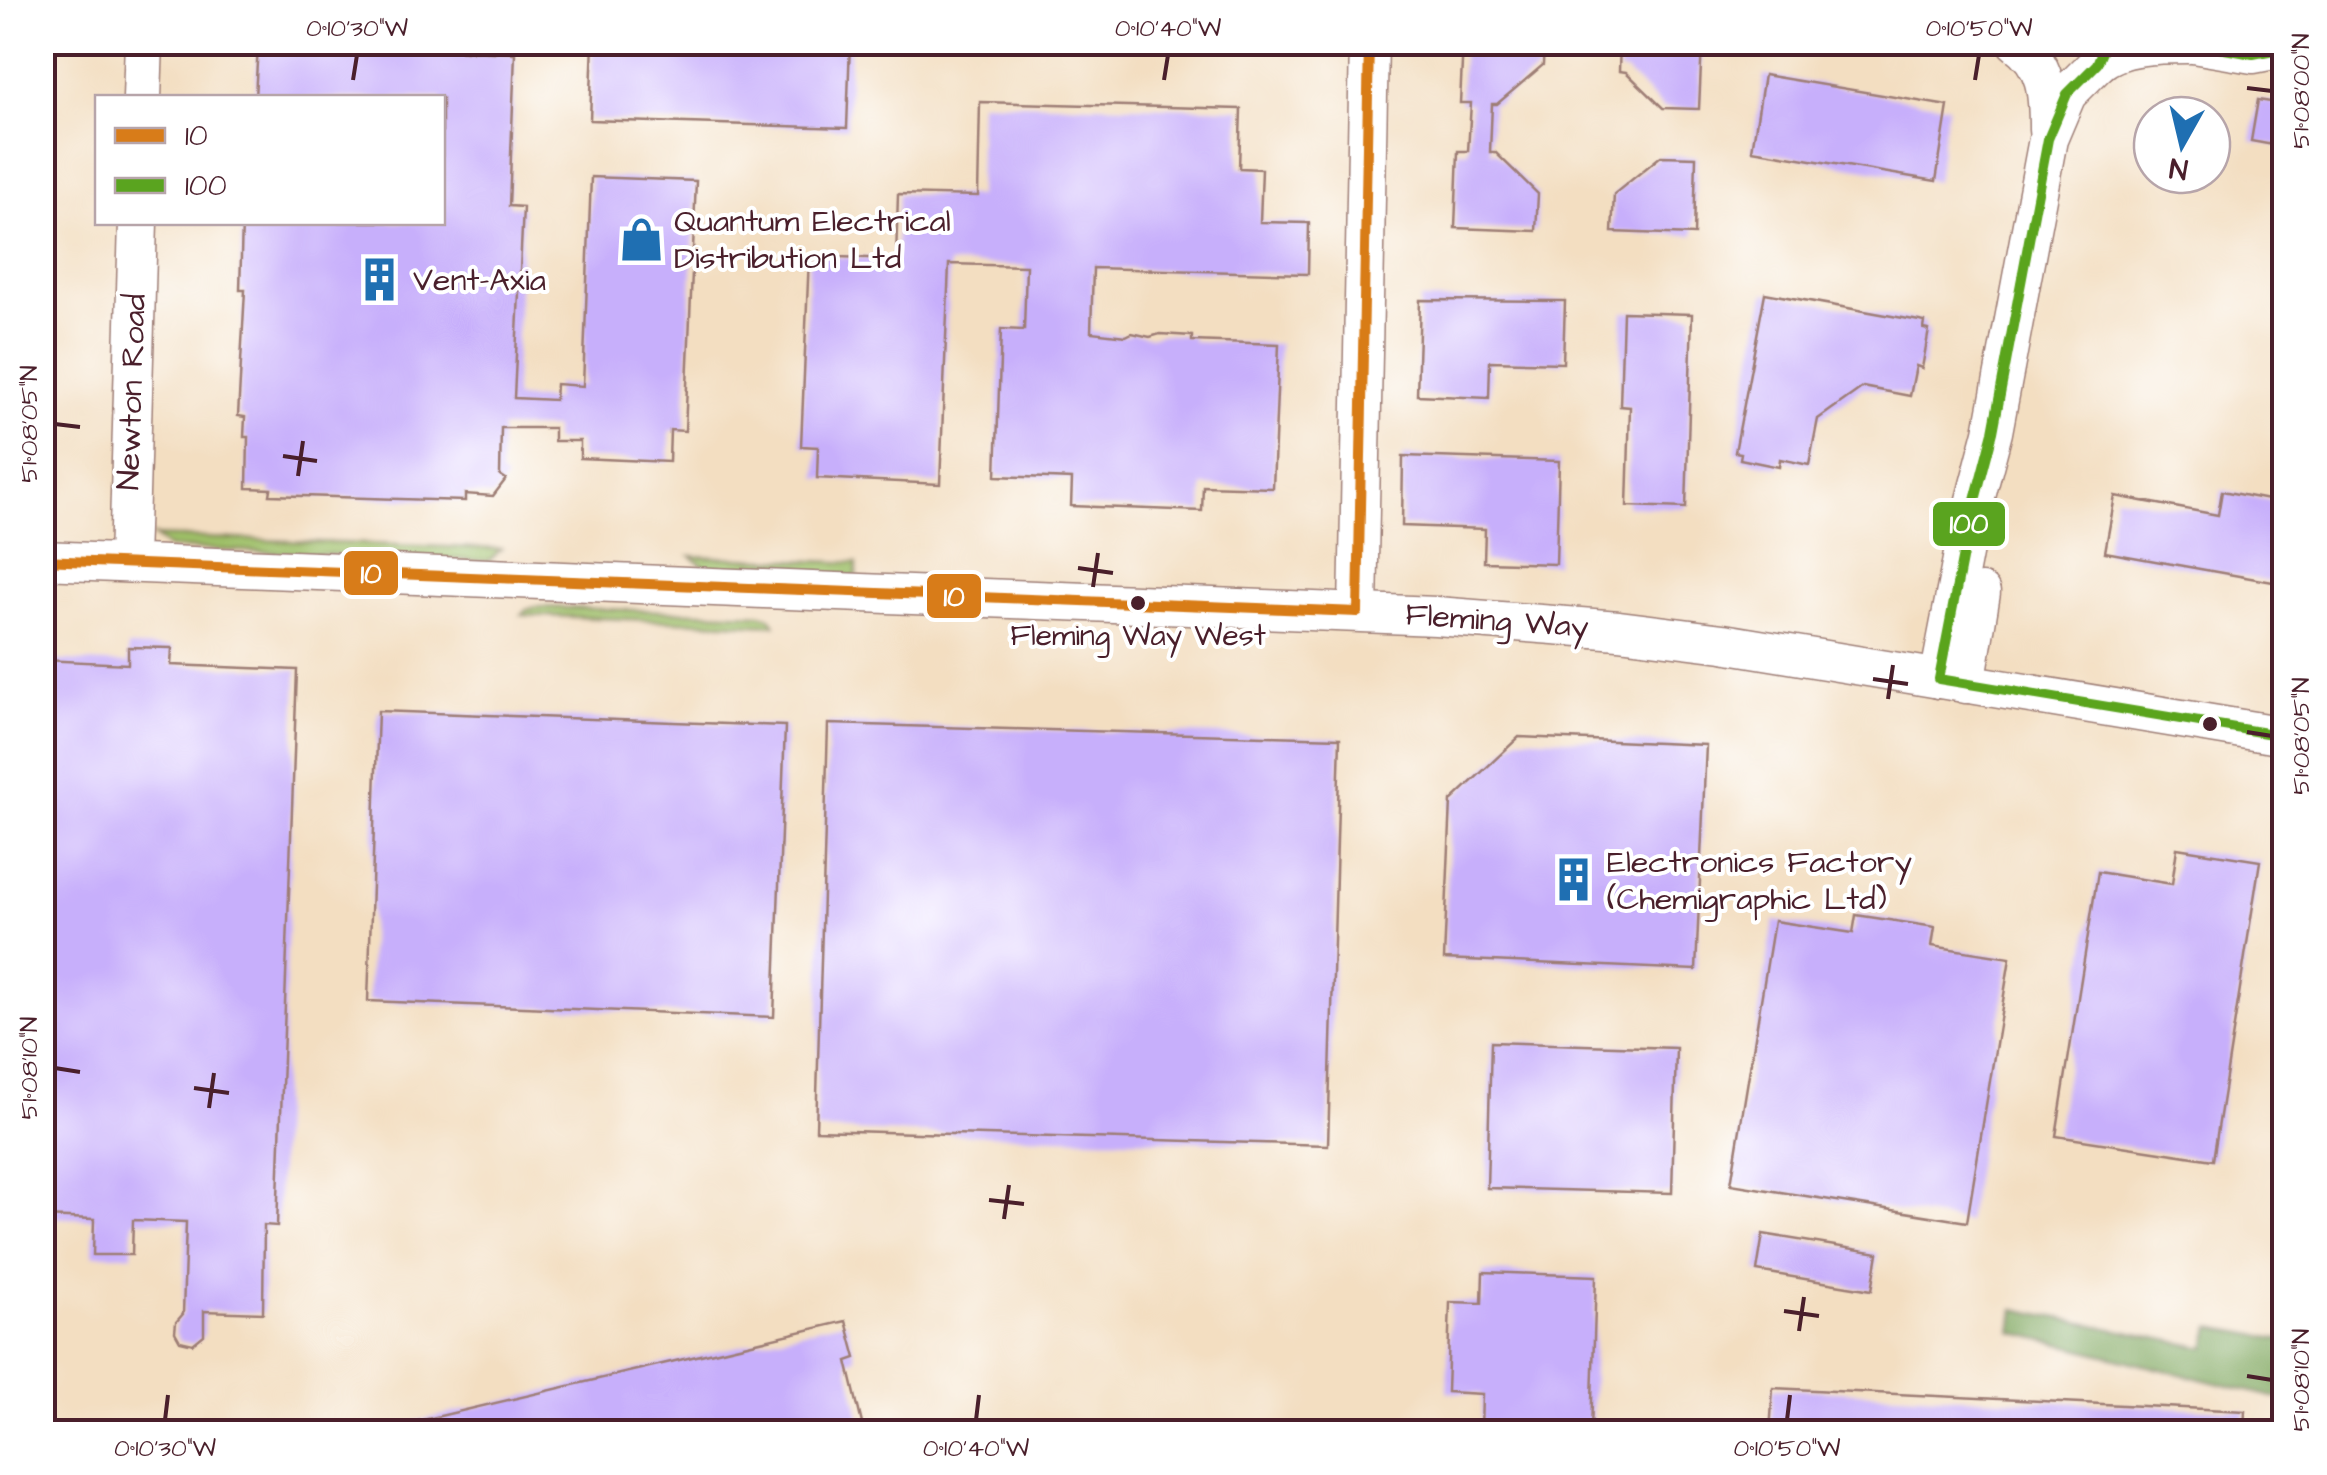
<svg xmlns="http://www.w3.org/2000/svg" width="2327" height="1475" font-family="'Architects Daughter',sans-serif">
<rect width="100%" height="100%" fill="#fff"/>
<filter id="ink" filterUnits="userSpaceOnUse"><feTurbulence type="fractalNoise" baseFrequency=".01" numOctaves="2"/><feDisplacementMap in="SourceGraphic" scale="20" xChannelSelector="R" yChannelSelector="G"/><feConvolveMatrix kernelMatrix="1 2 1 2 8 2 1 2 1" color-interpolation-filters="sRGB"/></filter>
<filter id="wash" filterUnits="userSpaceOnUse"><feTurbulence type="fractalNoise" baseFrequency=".0048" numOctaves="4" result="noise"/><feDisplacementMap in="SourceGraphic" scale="40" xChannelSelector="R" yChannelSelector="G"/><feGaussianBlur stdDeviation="2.25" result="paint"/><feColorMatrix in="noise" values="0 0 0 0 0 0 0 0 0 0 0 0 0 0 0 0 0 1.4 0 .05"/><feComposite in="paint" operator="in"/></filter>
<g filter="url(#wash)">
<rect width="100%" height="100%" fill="#f3dec1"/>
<g fill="#9ebf68" stroke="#746f4a" stroke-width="2.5">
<polygon points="153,536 501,549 489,561 168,548"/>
<polygon points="691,556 857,563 856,577 709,570"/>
<polygon points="536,607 761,614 770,617 775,625 522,615 526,610"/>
</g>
<polygon fill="#7ea65c" stroke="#646244" stroke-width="2.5" points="2015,1309 2206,1348 2211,1327 2284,1340 2284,1400 2012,1332"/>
<g id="blocks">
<g fill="#c7affb">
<polygon points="324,42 370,42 370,47 515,53 509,206 523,207 514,398 555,400 556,384 583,386 591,177 696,181 685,431 670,430 669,462 580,458 580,441 554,441 554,428 501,428 500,475 506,479 493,496 465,494 465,501 270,495 271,489 247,488 248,437 244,437 245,417 238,416 245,290 240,290 242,222 442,222 442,98 255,98 258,44 324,47"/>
<polygon points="593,42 850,42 847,128 590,120"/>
<polygon points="1463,42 1544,42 1543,65 1497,104 1492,104 1490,152 1495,152 1538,194 1536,231 1455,228 1458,151 1468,151 1471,103 1460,103"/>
<polygon points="1620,42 1702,42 1699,109 1663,108 1626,72 1619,71"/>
<polygon points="1764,75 1948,106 1936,181 1752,150"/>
<polygon points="2258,100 2284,104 2284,147 2251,141"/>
<polygon points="980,102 1241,109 1239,168 1262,169 1260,222 1309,223 1308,274 1093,268 1091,332 1126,336 1132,333 1150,337 1160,334 1192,336 1192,341 1279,344 1273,488 1203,486 1202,511 1071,506 1072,479 996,476 1001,329 1024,330 1026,266 949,264 940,484 817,478 818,447 801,446 809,256 896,259 898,194 978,196"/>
<polygon points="1661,156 1696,157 1694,235 1612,232 1614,194"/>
<polygon points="1765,293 1925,322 1924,329 1929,330 1922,368 1916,366 1910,396 1863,387 1818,419 1809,465 1780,459 1779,467 1740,459 1741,453 1735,452"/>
<polygon points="1420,300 1565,301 1563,363 1490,361 1489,398 1417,395"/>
<polygon points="1623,312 1692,314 1686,508 1627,506 1630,407 1620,406"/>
<polygon points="1403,456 1559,461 1556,564 1484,562 1485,529 1402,526"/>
<polygon points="2222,491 2284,503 2284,584 2105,552 2115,496 2218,515"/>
<polygon points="128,647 172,648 171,665 297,670 277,1226 264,1225 263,1313 204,1311 204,1335 193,1344 180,1341 175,1332 176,1322 183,1314 186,1222 133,1220 132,1255 93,1255 94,1219 42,1217 42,660 128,664"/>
<polygon points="378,711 785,726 774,1017 368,1001"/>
<polygon points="828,724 1340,738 1328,1145 816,1130"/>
<polygon points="1519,737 1706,745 1696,970 1444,959 1451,801"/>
<polygon points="2177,848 2260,861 2213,1160 2056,1136 2098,872 2172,884"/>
<polygon points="1856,915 1935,927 1932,946 2010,958 1967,1222 1731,1184 1774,921 1853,933"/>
<polygon points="1491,1042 1676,1048 1672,1193 1487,1188"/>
<polygon points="1763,1234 1878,1253 1872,1290 1757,1271"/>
<polygon points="1483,1272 1596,1276 1591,1432 1481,1432 1482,1394 1447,1392 1450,1302 1482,1303"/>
<polygon points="846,1321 856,1358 847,1361 864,1432 407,1432 406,1424"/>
<polygon points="1773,1388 2245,1411 2244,1432 1770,1432"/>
</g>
</g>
</g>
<g filter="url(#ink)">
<use href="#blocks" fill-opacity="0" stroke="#9e7e76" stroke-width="2.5"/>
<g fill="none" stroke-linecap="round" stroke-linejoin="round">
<defs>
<g id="minor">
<path d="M2016,42c31,22 32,52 32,87"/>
<polyline points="2181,42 2253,54 2284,48"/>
<path d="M2097,64c22,-20 63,-20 91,-20"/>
<polyline points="142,98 144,42"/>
<polyline points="42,560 1436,616 1619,630 1723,643 2284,736"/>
<polyline points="128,562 138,222"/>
<polyline points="1358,612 1369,42"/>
<polyline points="1939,679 1969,523 1993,432 2048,139 2067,94 2097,64 2106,42"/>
<polyline points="1966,684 1981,593"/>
</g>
</defs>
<use href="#minor" stroke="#9e7e76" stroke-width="41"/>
<use href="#minor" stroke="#fff" stroke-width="38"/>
<defs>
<g id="bus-1">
<polyline points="42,560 1358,612"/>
<polyline points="1358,612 1369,42"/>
</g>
<g id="bus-2">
<polyline points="2106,42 2097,64 2067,94 2048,139 1993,432 1969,523 1939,679 2284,736"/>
<polyline points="2184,42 2253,54 2284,48"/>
</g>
</defs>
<use href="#bus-1" stroke="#fff" stroke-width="18"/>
<use href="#bus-2" stroke="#fff" stroke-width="18"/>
<use href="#bus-1" stroke="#d87c19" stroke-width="10"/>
<use href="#bus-2" stroke="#5aa41f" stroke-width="10"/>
</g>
</g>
<path fill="none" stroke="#4a1f2b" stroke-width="4" d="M353,80l4,-25M1164,80l4,-25M1975,80l4,-25M2247,88l25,3M55,424l25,3M283,456l34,5M298,476l5,-35M1078,568l35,5M1093,587l5,-34M1873,679l35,5M1888,699l5,-34M2247,732l25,4M55,1068l25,4M194,1088l35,5M209,1108l5,-35M989,1200l35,4M1004,1219l5,-34M1784,1311l35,5M1799,1331l5,-34M2247,1376l25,4M165,1420l3,-25M976,1420l3,-25M1787,1420l3,-25"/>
<defs>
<symbol id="shop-bare" viewBox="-9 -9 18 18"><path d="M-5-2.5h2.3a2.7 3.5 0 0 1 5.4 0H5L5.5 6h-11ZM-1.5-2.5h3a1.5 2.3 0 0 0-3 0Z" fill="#1f6fb2" stroke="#fff" stroke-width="2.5" paint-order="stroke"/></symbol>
<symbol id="building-bare" viewBox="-9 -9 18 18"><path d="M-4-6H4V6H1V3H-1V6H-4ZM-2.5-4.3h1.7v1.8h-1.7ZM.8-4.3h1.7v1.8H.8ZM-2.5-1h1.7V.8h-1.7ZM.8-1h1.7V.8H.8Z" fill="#1f6fb2" stroke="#fff" stroke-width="2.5" paint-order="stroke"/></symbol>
</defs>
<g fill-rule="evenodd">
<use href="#shop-bare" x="610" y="208" width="63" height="63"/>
<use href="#building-bare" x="348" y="248" width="63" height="63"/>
<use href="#building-bare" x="1542" y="848" width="63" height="63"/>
</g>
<g fill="#4a1f2b" stroke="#fff" stroke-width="4">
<circle cx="1138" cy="603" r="9"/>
<circle cx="2210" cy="724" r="9"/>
</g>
<g text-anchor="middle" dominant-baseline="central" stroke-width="8" stroke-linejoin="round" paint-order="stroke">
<g font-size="30" fill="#4a1f2b" stroke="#fff">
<text x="1138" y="636">Fleming Way West</text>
</g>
<g font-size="32" fill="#4a1f2b" stroke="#fff" text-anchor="start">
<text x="674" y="221">Quantum Electrical<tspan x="674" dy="37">Distribution Ltd</tspan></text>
<text x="413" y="280">Vent-Axia</text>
<text x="1607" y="862">Electronics Factory<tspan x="1607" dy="37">(Chemigraphic Ltd)</tspan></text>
</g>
<g font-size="32" fill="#4a1f2b" stroke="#fff">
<text transform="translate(132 392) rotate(-88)">Newton Road</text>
<text transform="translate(1497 621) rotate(4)">Fleming Way</text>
</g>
</g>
<g stroke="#fff" stroke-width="4">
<rect x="1931" y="500" width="76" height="48" rx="10" fill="#5aa41f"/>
<rect x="342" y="549" width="58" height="48" rx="10" fill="#d87c19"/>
<rect x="925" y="572" width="58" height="48" rx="10" fill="#d87c19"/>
</g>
<g font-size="28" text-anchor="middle" font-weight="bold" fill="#fff">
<text x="1969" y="533">100</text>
<text x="371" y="583">10</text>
<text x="954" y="606">10</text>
</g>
<rect width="2327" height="1475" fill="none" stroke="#fff" stroke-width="110"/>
<rect x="95" y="95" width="350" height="130" fill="#ffffff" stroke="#b7a5aa" stroke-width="2.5"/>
<rect x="115" y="128" width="50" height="15" fill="#d87c19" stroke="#b7a5aa" stroke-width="2.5"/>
<text x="185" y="145" font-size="30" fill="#4a1f2b">10</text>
<rect x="115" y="178" width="50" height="15" fill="#5aa41f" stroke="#b7a5aa" stroke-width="2.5"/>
<text x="185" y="195" font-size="30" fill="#4a1f2b">100</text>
<g transform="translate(2182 145) rotate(188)"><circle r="48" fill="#ffffff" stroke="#b7a5aa" stroke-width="2.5"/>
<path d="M0-8L18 38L0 25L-18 38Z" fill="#1f6fb2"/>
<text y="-15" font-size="28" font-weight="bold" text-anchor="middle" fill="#4a1f2b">N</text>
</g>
<rect x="55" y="55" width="2217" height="1365" fill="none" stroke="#4a1f2b" stroke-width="4"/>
<g font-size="25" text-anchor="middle" fill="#4a1f2b">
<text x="357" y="36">0°10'30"W</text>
<text x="1168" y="36">0°10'40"W</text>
<text x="1979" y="36">0°10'50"W</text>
<text transform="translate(2300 91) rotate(-90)" y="9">51°08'00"N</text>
<text transform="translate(28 424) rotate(-90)" y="9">51°08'05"N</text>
<text transform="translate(2300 736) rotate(-90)" y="9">51°08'05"N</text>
<text transform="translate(28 1068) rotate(-90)" y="9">51°08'10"N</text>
<text transform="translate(2300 1380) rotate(-90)" y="9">51°08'10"N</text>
<text x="165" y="1456">0°10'30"W</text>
<text x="976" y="1456">0°10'40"W</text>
<text x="1787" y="1456">0°10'50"W</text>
</g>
</svg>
